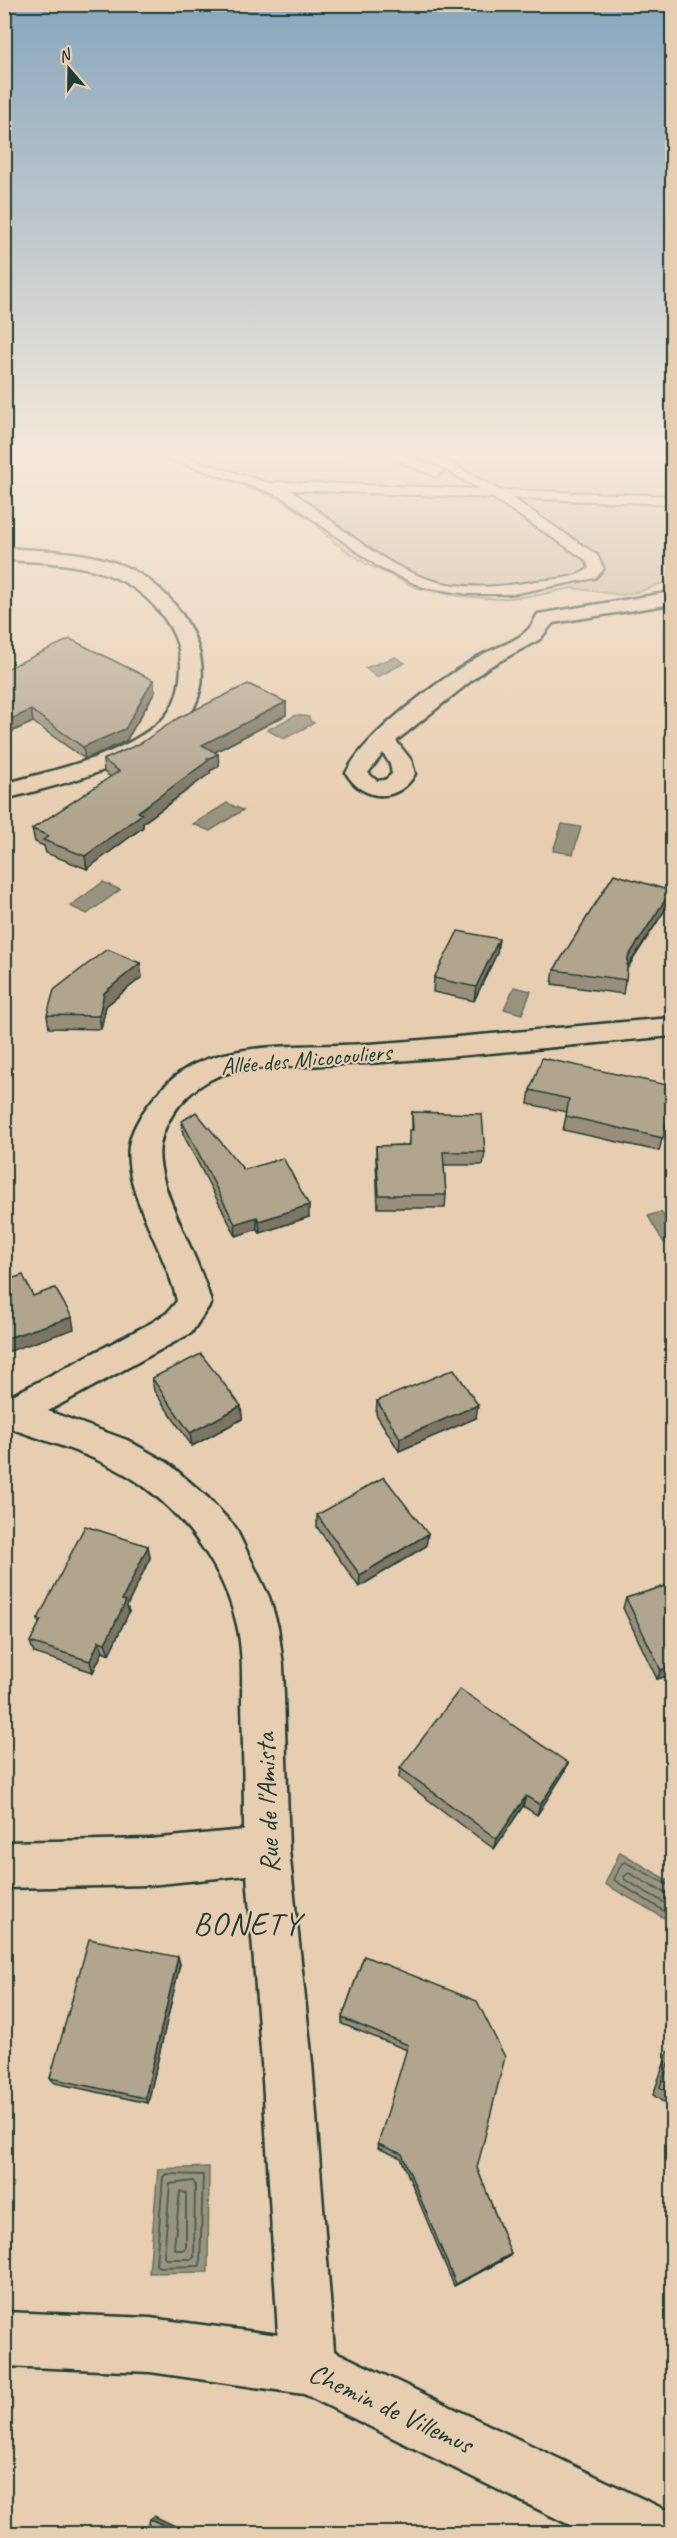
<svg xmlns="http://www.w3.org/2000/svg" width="677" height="2538" font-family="Caveat,sans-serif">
<rect width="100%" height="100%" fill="#e8ceb0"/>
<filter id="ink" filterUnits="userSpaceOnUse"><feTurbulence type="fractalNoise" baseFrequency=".0167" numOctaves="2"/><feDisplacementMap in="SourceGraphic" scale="12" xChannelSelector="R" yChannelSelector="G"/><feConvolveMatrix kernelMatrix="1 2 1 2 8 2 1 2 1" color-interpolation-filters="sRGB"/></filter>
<g filter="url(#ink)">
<polygon fill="#c7b69b" stroke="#737a68" stroke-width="1.5" points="152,454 672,454 672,580 641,591 621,595 572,588 534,596 497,599 458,596 417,588 366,564 334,542 311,520 278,498 251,490 232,479"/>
<g fill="#99947f" stroke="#687161" stroke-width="1.5">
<polygon points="395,657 405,663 377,677 365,668"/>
<polygon points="296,715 309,717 310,721 314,723 284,739 267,730"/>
<polygon points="227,803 243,810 210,831 193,824"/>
<polygon points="562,824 581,827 573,854 553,851"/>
<polygon points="103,882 120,890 87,914 70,906"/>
<polygon points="514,987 531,991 522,1014 504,1009"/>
<polygon points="661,1212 665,1218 672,1216 672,1241 664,1243 648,1216"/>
<polygon points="620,1852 672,1883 671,1922 605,1884"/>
<polygon points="209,2167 208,2272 149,2273 158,2169"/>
</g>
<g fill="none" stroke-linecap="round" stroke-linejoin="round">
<g stroke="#506052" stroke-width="1.5">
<polyline points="627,1888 614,1880 622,1863 625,1862 672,1887"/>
<polyline points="639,1888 625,1880 624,1876 629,1873 655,1888"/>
</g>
<g stroke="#506052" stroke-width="2">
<polyline points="625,1887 672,1916"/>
<polyline points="637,1887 672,1907"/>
<polyline points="653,1887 672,1895"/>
<polygon points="166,2174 203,2175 200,2266 159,2267 156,2265 163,2177"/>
<polygon points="193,2181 195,2184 194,2257 192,2259 166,2259 164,2256 170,2184"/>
<polygon points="180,2191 186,2193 186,2247 183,2250 177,2250 174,2247"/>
</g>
<defs>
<g id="service">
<path d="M154,454h20l98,30 5,-2 203,7 -63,-35h17l65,36 173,6v8l-160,-6 85,57 7,14 -9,9 -83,16h-44l-45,-7 -43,-19 -99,-72zM291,490l202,8 93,62 3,8c-12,11 -37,11 -53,13 -33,6 -73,9 -105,-1 -52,-16 -96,-58 -140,-90z"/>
<polygon points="381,454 400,454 442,469 443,472 437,476 432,475"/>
</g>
<g id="minor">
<path d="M672,592v12l-119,19 -13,16 -53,29 -91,73 15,19 4,14c-17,30 -53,27 -69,-1 20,-40 91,-91 130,-115 16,-10 44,-16 55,-32 3,-4 4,-8 7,-12zM383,753l7,11 2,10 -7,6 -8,1 -9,-8z"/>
<path d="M672,1018v18c-101,9 -202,20 -303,27 -29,1 -58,3 -86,4 -23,2 -46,1 -67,10 -26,11 -51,39 -56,68 -7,40 41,113 51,158l-20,30 -143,78 79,29 41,23 40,35 27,29 34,70 9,30 5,38 6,185 23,213 22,288 338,162v21h-84l-284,-140 -154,-22 -146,-6v-54l146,6 128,17 -16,-272 -15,-188 -97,10 -146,3v-46l146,-3 94,-9c0,-43 -1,-85 -2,-128 0,-25 1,-52 -5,-77 -13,-56 -48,-105 -95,-140 -40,-29 -92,-42 -138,-59v-31l5,2 142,-74 16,-10 10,-12c-10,-48 -54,-109 -48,-155 4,-29 40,-71 66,-82 51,-23 119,-17 174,-20 101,-7 202,-18 303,-26z"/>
</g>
<path id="tertiary" d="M4,548c41,3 84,2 122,19 59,26 107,109 51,163 -37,35 -123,57 -173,69v-15c52,-15 113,-26 156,-62 16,-14 21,-38 21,-58 -1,-20 -10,-39 -23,-54 -39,-47 -97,-47 -154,-50z"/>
</defs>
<use href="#service" stroke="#1f3d34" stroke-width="4"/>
<use href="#minor" stroke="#1f3d34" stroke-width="5"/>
<use href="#tertiary" stroke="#1f3d34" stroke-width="5"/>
<use href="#service" fill="#e8ceb0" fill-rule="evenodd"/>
<use href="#minor" fill="#e8ceb0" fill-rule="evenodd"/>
<use href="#tertiary" fill="#e8ceb0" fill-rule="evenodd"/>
</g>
<g fill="#988e79" stroke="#1f3d34" stroke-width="1.5">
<polygon points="4,670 153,680 155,692 126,741 85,759 33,722 4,735"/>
<polygon points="286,702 286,715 215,752 219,766 210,771 210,773 143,823 143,827 87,869 46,853 44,846 35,842 32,829 111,777 104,772 103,760"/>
<polygon points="668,905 627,969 623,994 552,984 554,970"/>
<polygon points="497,953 474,1001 433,992 434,978"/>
<polygon points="142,977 106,1006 101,1029 49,1028 47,1015"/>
<polygon points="530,1090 672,1098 659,1151 563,1130 567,1112 528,1104"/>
<polygon points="412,1112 485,1152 483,1165 444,1165 446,1195 445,1208 378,1208 376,1159 376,1146 408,1145 412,1130"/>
<polygon points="182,1121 244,1170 309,1217 260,1233 257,1229 236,1236 183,1134"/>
<polygon points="152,1378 241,1406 242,1419 192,1446 154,1391"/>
<polygon points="377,1401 476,1418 399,1451 376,1414"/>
<polygon points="317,1515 426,1546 359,1587 317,1527"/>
<polygon points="148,1546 150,1558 127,1606 129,1612 109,1654 103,1651 93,1672 34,1653 30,1642 39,1624 38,1619"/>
<polygon points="672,1584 672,1678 671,1675 657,1679 623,1608 626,1598"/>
<polygon points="568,1763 564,1773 537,1815 523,1806 494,1849 399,1778 400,1768"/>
<polygon points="364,1956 477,2168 511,2254 509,2257 454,2286 401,2158 378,2148 407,2050 342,2024 342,2018"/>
<polygon points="178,1957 180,1964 148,2103 55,2083 50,2078"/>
<polygon points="672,2041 672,2108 653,2095"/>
</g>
<g fill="#7c7463" stroke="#1f3d34" stroke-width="1.5">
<polygon points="153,680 155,692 126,741 85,759 83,747"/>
<polygon points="286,702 286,715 203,758 202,745"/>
<polygon points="31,710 33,722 4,735 4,722"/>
<polygon points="218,754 219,766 210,771 210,773 143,823 143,827 87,869 85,856 138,812 207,759"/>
<polygon points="671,891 668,905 625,971 628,957"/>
<polygon points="499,939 497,953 474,1001 476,987"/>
<polygon points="140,963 142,977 106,1006 101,1029 99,1016 104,993"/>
<polygon points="309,1205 309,1217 260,1233 259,1221"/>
<polygon points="257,1217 257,1229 236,1236 235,1224"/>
<polygon points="72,1317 74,1329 4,1353 4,1339"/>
<polygon points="478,1405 476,1418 399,1451 400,1438"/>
<polygon points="241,1406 242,1419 192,1446 190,1433"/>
<polygon points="428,1534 426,1546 359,1587 360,1575"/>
<polygon points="148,1546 150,1558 127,1606 129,1612 109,1654 105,1643 122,1600"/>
<polygon points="99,1641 103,1651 93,1672 90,1661"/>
<polygon points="672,1666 672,1671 671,1675 657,1679 661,1670"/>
<polygon points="568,1763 564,1773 537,1815 540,1805"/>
<polygon points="526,1796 523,1806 494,1849 497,1839"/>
<polygon points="178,1957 180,1964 148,2103 145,2098"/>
<polygon points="511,2254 509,2257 454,2286 456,2284"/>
<polygon points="154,2516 192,2534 183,2534 150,2519"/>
</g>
<g fill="#b1a58d" stroke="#1f3d34" stroke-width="1.5">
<polygon points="70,639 153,680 125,729 83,747 31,710 4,722 4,678 7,676 4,675 4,670"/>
<polygon points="248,684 286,702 202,745 218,754 207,759 209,760 138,812 142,814 85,856 43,840 49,836 32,829 119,771 103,760 141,743 178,718"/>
<polygon points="614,874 671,891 628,957 626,980 554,970"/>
<polygon points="458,931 499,939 476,987 434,978"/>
<polygon points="107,949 140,963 104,993 99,1016 47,1015 54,990"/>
<polygon points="542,1058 672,1086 672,1098 663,1138 566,1116 569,1099 530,1090"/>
<polygon points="196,1112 244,1170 283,1158 309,1205 259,1221 257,1217 235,1224 182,1121"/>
<polygon points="412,1112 482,1114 485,1152 443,1152 446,1195 379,1195 376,1146 409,1145 409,1130 413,1130"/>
<polygon points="23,1275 33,1296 55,1288 72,1317 4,1339 4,1281"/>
<polygon points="201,1354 241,1406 190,1433 152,1378"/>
<polygon points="454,1369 478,1405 400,1438 377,1401"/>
<polygon points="384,1477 428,1534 360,1575 317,1515"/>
<polygon points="85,1526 148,1546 122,1600 126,1601 105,1643 99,1641 90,1661 30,1642 41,1620 38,1619"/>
<polygon points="672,1584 672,1666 661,1670 626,1598"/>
<polygon points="460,1689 568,1763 540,1805 526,1796 497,1839 400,1768"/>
<polygon points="89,1939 178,1957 145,2098 50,2078"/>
<polygon points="364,1956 477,2001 505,2057 477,2168 511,2254 456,2284 402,2154 378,2144 408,2045 342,2018"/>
<polygon points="672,2054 672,2095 660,2087"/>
<polygon points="150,2519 183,2534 146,2534"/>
</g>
</g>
<linearGradient id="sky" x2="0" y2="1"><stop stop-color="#88a7be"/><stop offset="0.56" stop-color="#f5e9db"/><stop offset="1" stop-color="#f5e9db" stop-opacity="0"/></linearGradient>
<rect width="677" height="810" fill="url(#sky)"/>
<g text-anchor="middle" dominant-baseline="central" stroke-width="4.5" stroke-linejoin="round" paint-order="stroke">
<g font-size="24" fill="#1f3d34" stroke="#e8ceb0">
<text transform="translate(306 1059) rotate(-5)">Allée des Micocouliers</text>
</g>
<g font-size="28" fill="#1f3d34" stroke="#e8ceb0">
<text transform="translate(267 1803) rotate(-92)">Rue de l'Amista</text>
<text transform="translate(391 2408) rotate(25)">Chemin de Villemus</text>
</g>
<g font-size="32" letter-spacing="1.5" fill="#1f3d34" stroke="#e8ceb0">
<text x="247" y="1923">BONETY</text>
</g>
</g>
<rect width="677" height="2538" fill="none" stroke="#e8ceb0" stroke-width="24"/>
<rect x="12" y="12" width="653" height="2514" fill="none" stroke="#1f3d34" stroke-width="2" filter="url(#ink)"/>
<g transform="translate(69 69) rotate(340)" stroke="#e8ceb0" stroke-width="4.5" paint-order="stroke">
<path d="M0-4.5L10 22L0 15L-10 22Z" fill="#1f3d34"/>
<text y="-9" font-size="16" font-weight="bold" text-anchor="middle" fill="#1f3d34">N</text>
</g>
</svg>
